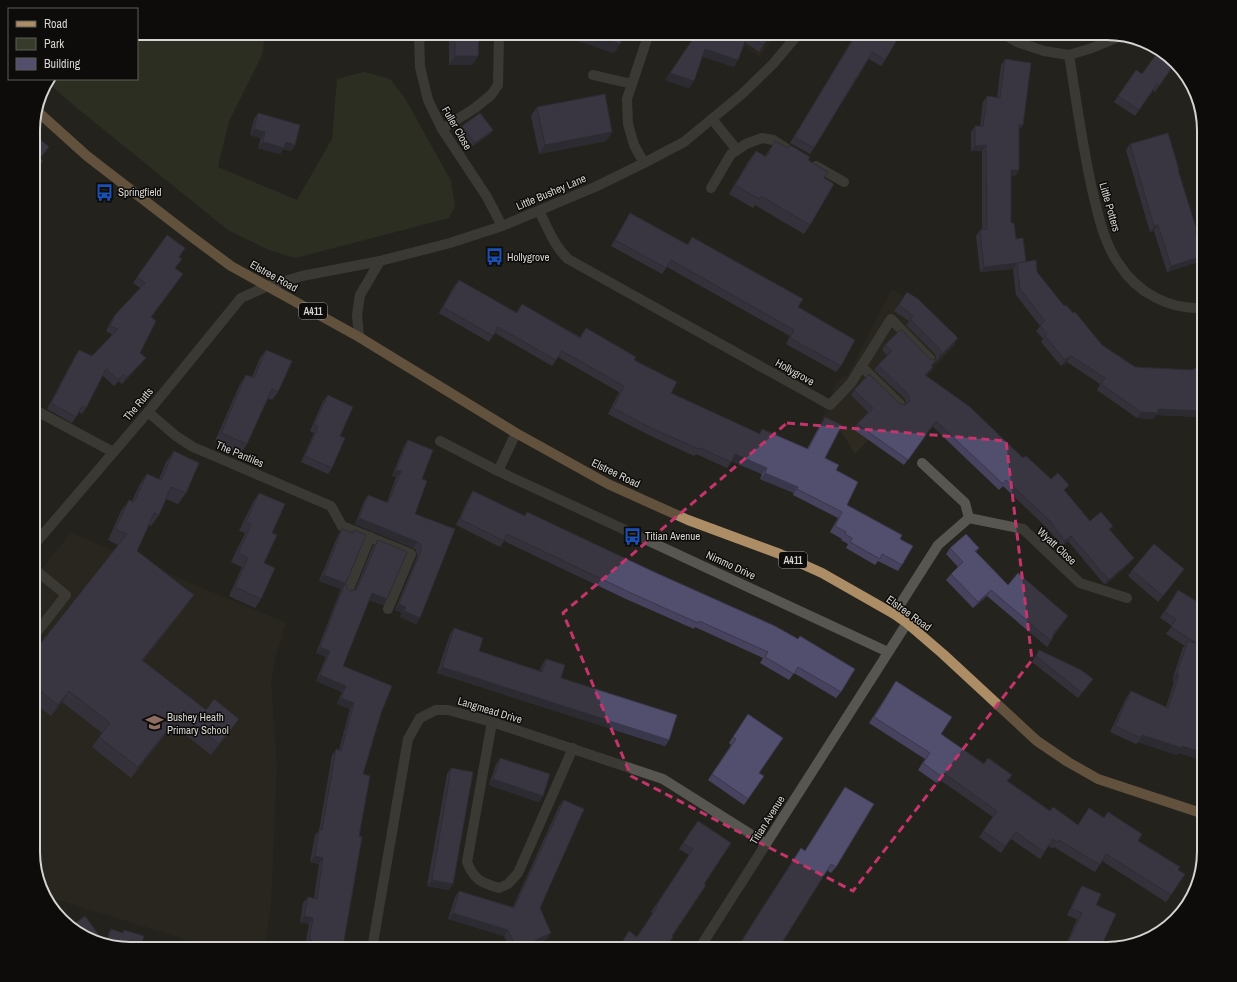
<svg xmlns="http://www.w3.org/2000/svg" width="1237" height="982" font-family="'Archivo Narrow',sans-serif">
<rect width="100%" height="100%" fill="#25231e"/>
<g fill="#2e2a1f">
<polygon points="728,33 778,33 759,57"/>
<polygon points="892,289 912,301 956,345 855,454 841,431 821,420 836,383 848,374"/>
<polygon points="71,533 286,623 276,656 271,681 277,764 271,906 264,949 216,949 43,895 33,858 33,579"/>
</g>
<polygon fill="#363c29" points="137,33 265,33 262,55 229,121 218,167 297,200 332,139 337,79 364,72 390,79 406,100 451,181 455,206 449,218 295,258 269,250 228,230 77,108 47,82 49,79 137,79"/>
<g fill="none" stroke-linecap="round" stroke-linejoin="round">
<g stroke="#585650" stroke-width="10">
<polyline points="419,33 420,67 428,100 442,129 487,197 502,226"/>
<polyline points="1002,33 1017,42 1044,51 1069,55 1092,48 1121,36"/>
<path d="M1069,55c8,49 14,98 26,147 5,21 11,44 24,62 18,29 51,46 85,44"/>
<polyline points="593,75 632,84"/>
<polyline points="712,119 737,150"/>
<polyline points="442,129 475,108 491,95 498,85 499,33"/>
<polyline points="644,163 634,145 628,124 627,99 649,33"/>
<polyline points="816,166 844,182"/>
<polyline points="711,188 731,154 746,144 762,138 773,140 787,149"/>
<path d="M539,211c9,17 15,35 29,48l262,146 21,-22 40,-64 39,40"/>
<polyline points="359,337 357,315 360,295 380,261"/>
<polyline points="861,366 900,404"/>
<polyline points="33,409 113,452"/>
<polyline points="148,412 176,436 193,447 331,506 342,526 411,554 388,609"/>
<polyline points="440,441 498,471 888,652"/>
<polyline points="498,471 516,433"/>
<polyline points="969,518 1023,529 1080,583 1127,598"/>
<polyline points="33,546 148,412 241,298 268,286 302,276 380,261 450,243 502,226 595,187 644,163 684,142 742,94 773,64 799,33"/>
<polyline points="348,591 370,537"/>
<polyline points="894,614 938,545 969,518 965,503 922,463"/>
<polyline points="33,637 66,595 33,568"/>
<path d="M492,722l-25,140c7,18 15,21 32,26l9,-4 10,-11 55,-125"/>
<polyline points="372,949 408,739 420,718 436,710 448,710 492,722 663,779 766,844"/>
<polyline points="699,949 907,623"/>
</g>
<polyline stroke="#ad8d65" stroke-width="10" points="37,111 87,156 188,234 231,266 359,337 516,433 608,484 688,520 780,554 822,573 894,614 907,623 943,654 1037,741 1068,762 1098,779 1204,814"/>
</g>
<g fill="#47435e">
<polygon points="449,33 479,33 478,56 472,65 449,65"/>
<polygon points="582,33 624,33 620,44 614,53 579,41"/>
<polygon points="697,33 772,33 759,52 745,42 734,67 702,56 689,88 665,80"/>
<polygon points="856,33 896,33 885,60 881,66 869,59 810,154 790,143"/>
<polygon points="1005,59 1023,125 1019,130 1019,170 1015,176 1011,176 1011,223 1016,239 1026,262 1037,272 1064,306 1073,313 1102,345 1135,367 1192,370 1204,364 1204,417 1156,415 1153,419 1137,418 1097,390 1100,384 1067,362 1061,366 1041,342 1043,339 1036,331 1040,326 1016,295 1013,269 980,272 976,236 980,230 982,229 982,151 971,151 971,132 975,126 980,126 983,102 987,96 997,98 1001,65"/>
<polygon points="1175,63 1155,92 1153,90 1135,116 1114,102 1136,70 1142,74"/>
<polygon points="537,107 612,132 606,141 539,154 531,116"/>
<polygon points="258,113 295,145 291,151 283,149 280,154 258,148 261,138 250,135 254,119"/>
<polygon points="462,126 493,130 491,133 473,146 460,129"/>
<polygon points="775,141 808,160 824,178 810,225 804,234 755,205 753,208 729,194 749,160 756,151 765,156"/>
<polygon points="1130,144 1179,170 1178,171 1196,233 1198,262 1167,272 1154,231 1150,232 1126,150"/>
<polygon points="630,213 687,245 692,237 798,307 841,366 836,372 786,344 790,336 667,267 662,274 611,246 626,219"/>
<polygon points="167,235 179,257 175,268 151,317 140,353 141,364 122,384 119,381 114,386 102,375 86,408 82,414 79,412 72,423 47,409 75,356 79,350 92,356 113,335 106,331 111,321 115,315 140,288 133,283"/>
<polygon points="459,280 516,313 522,304 580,337 586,328 634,360 671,393 759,434 762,429 807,449 821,423 825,417 825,458 836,470 847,505 900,539 902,565 898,571 878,561 875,565 846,548 848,544 841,540 842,539 830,532 838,518 793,495 794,493 760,479 762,474 732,461 727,468 696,454 694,456 649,435 608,414 619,392 558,357 552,366 495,333 489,342 439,313 454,286"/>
<polygon points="907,292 954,344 935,363 935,362 932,366 933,367 926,376 1023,458 1065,491 1090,521 1113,526 1110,530 1130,563 1106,584 1104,584 1068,541 1062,546 1046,527 1003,486 999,490 932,426 904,465 853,429 857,424 868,412 851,395 854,390 900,404 905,405 906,404 905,399 874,370 878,365 887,355 882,350 885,345 929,358 932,360 936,359 936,358 935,354 906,325 909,321 894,311"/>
<polygon points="266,350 278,392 272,400 267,398 247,444 241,453 215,441 240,384 246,375 252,377 260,358"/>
<polygon points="328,395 340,436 332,468 328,474 301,462 314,433 310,431 323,401"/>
<polygon points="408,440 422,479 415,514 455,529 420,618 416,624 400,617 402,613 395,610 417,557 416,550 413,548 355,524 364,501 368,495 387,502 396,477 392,476 404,446"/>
<polygon points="174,451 186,493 178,504 166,499 159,515 151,526 149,525 137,551 194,595 186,606 143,661 206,710 239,719 231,730 211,755 173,725 131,778 92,747 102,733 62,702 51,716 33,702 33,653 118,545 108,540 121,511 129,500 132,501 140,484 147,474 159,479 166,462"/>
<polygon points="473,491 525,516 527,512 652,571 841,692 836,698 794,673 789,680 760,663 763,658 695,627 694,629 626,599 504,541 500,547 456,525 469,497"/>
<polygon points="259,493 272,533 264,563 261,599 255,608 229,596 242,567 231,562 245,533 239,531 253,502"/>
<polygon points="342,529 352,533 354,530 346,583 347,589 350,591 355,590 373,546 378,540 387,599 383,605 369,600 343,666 381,713 363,774 359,836 343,946 341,949 307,949 308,946 305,946 309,924 300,922 303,903 308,897 314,898 319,864 310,862 315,835 319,831 332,755 336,749 339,750 350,709 337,704 342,692 316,681 326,657 316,653 341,589 319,581 338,535"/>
<polygon points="950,548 979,548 976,552 1008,585 1064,622 1054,635 1051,641 1047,647 987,596 973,608 946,580 951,574 958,567 946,554"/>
<polygon points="1132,570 1180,575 1158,602 1128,576"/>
<polygon points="1178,590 1201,645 1178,753 1177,755 1138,742 1136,744 1110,732 1126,698 1131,691 1166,707 1174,682 1172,681 1183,647 1185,646 1166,634 1172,626 1160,618"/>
<polygon points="454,628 479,651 540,671 542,665 546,659 561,678 669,740 665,746 437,673 450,634"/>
<polygon points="1039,650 1093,679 1078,698 1032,662"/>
<polygon points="896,681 941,734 1050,811 1078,825 1089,808 1104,818 1108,812 1138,841 1178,870 1171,895 1166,902 1102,861 1095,872 1054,847 1053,849 1049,846 1040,859 1011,839 1001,853 979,837 993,817 940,780 938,784 918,770 925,759 869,723"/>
<polygon points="748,714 759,773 764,776 744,805 708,780 731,745 729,743"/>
<polygon points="500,758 539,802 489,785 496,764"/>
<polygon points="451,768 449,890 427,886 447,774"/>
<polygon points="845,787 836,867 831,873 827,870 778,949 736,949 797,854 805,851"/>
<polygon points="564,800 540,908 547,939 525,949 510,949 504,936 448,919 455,897 459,891 513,907 559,806"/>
<polygon points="698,821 731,843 637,937 653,913 651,912 689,855 679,849"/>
<polygon points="1082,886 1096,905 1100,949 1064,949 1077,919 1067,915 1078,892"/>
<polygon points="111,929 122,933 124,930 130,949 105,945 109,932"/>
</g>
<g fill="#39374c">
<polygon points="585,33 589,33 620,44 614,53 579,41"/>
<polygon points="705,49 738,60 734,67 700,56"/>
<polygon points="455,56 478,56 472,65 449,65"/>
<polygon points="670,73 694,81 689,88 665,80"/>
<polygon points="1019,125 1023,125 1018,131"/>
<polygon points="254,129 265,132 261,138 250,135"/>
<polygon points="493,130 491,133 473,146 475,143"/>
<polygon points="612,132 606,141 539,154 545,145"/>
<polygon points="263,142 286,142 295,145 291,151 283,149 280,154 258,148"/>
<polygon points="986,145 982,151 971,151 975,146"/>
<polygon points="49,147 45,153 35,164 40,158"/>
<polygon points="43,161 39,167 33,173 33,172"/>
<polygon points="1011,170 1019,170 1015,176 1007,176"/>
<polygon points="1158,225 1154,231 1150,232 1154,226"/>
<polygon points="1203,256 1198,262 1167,272 1171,266"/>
<polygon points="1026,262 1017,263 1013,269 980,272 984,267"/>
<polygon points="958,338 954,344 935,363 939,357"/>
<polygon points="1071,356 1067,362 1061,366 1065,360"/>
<polygon points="146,358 141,364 122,384 126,378"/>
<polygon points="933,367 929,372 921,380 925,375"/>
<polygon points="1158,409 1204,411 1204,417 1156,415 1153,419 1137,418 1141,412"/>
<polygon points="735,454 767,468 762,474 730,461"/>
<polygon points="396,470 401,471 396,477 392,476"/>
<polygon points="765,473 798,487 794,493 760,479"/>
<polygon points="359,518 418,542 413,548 355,524"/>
<polygon points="1071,536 1068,541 1062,546 1065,541"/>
<polygon points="1134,558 1130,563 1106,584 1104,584 1108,579"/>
<polygon points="324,575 345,583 341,589 319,581"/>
<polygon points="991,590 987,596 973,608 978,602"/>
<polygon points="372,593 387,599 383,605 368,599"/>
<polygon points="194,595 186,606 135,671 142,660"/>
<polygon points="399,604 406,607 402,613 395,610"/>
<polygon points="404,611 420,618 416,624 400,617"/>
<polygon points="1068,616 1064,622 1050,639 1054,633"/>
<polygon points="320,647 330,651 326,657 316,653"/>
<polygon points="442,667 669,740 665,746 437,673"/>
<polygon points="320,675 346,686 342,692 316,681"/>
<polygon points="1176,675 1179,675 1174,682 1172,681"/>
<polygon points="69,691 62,702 51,716 58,705"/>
<polygon points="341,698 354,703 350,709 337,704"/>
<polygon points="180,714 173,725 131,778 138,767"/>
<polygon points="239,719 231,730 211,755 219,744"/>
<polygon points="1142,735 1204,753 1204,761 1178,753 1177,755 1138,742"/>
<polygon points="493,779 543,796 539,802 489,785"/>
<polygon points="315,856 323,858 319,864 310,862"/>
<polygon points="432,880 453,884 449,890 427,886"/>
<polygon points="453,913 508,930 504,936 448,919"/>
<polygon points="304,916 313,918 309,924 300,922"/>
<polygon points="551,933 547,939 525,949 517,949"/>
<polygon points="309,940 312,940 308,946 305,946"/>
</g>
<g fill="#524e6d" stroke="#39374c">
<polygon points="455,33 479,33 478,56 455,56"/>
<polygon points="589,33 624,33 620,44"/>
<polygon points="697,33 772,33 763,45 748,34 738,60 705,49 694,81 670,73"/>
<polygon points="857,33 896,33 895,35 898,38 885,60 872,52 814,148 794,137"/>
<polygon points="1164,53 1171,57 1175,63 1159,86 1157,84 1139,110 1118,96 1136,70 1142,74 1155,56"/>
<polygon points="1005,59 1031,63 1023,125 1019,125 1019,170 1011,170 1011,223 1014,223 1016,239 1023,238 1026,262 984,267 980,230 987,229 986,145 975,146 975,126 983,126 987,96 1000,98"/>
<polygon points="605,94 612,132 545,145 537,107"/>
<polygon points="258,113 300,125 295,145 286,142 284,148 263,142 265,132 254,129"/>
<polygon points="480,113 493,130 475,143 462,126"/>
<polygon points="33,133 49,147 40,158 43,161 33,172"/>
<polygon points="1168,133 1179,170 1178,170 1197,231 1195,231 1203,256 1171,266 1158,225 1154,226 1130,144"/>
<polygon points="775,141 788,148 790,145 810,157 808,160 828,172 824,178 834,184 810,225 761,196 759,199 735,185 756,151 766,157"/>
<polygon points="630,213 688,245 692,237 803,299 798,307 855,340 841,366 790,338 794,330 671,260 666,268 615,240"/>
<polygon points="167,235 185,248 179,257 182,259 175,268 183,274 151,317 156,321 140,353 146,358 126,378 123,375 118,380 106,369 86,408 82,406 76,417 51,403 79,350 92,356 118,329 110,326 115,315 145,283 137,277"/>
<polygon points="1036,260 1037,272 1064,306 1066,305 1073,313 1075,312 1102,345 1135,367 1192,370 1204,364 1204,411 1158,409 1158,413 1141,412 1101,384 1105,378 1071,356 1065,360 1045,336 1047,334 1040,325 1045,321 1020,289 1017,263"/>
<polygon points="459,280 517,313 522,304 580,338 586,328 636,357 634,360 677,382 671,393 760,434 762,429 808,449 825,417 842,425 825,458 839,465 836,470 858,482 847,505 902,535 900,539 913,546 902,565 882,554 880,559 850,542 852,538 845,534 846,532 835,526 842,512 797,489 798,487 765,473 767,468 735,454 731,462 700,448 699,449 653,429 613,408 624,386 562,351 556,360 498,327 493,336 443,307"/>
<polygon points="907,292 918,299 958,338 939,357 941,352 939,348 910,319 913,316 899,305"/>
<polygon points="901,329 929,358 932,360 937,359 931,365 933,367 925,375 970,407 1023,458 1026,456 1051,479 1058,473 1069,485 1064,490 1090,521 1101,512 1113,526 1109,529 1134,558 1110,579 1108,579 1071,536 1065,541 1050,521 1006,480 1003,484 936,421 908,460 857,424 873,408 854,390 869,374 900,404 905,405 910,401 908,394 878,365 892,351 885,345"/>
<polygon points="266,350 292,361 278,392 272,389 247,444 221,433 246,375 254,378"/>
<polygon points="328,395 353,407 340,436 345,438 332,468 305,456 318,427 314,425"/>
<polygon points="408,440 433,450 422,479 427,481 415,514 455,529 420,618 404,611 406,607 399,604 421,550 421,544 418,542 359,518 368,495 388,503 401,471 396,470"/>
<polygon points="174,451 199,463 186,493 171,487 159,515 154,513 137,551 194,595 142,660 206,710 214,699 239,719 219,744 180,714 138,767 99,737 110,723 69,691 58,705 33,685 33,653 127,534 115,529 129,500 134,502 147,474 161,480"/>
<polygon points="33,489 38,491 33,503"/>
<polygon points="473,491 525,516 527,512 652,571 775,626 798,639 800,636 855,669 841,692 798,667 794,674 765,657 768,652 699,621 698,623 631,593 507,534 504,541 460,519"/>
<polygon points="259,493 285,504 272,533 277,535 264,563 275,568 261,599 235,587 248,558 238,553 251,525 246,522"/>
<polygon points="342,529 353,533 354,530 366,535 346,583 347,589 350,591 356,590 358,587 378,540 407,552 387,599 372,593 343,666 392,686 381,713 363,774 370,776 359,836 362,837 343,946 342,946 341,949 310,949 312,940 309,940 313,918 304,916 308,897 317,899 323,858 315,856 319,829 322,830 336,749 341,751 354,703 341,698 346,686 320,675 330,651 320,647 345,583 324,575"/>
<polygon points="966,534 979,548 975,551 1008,585 1018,573 1068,616 1054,633 1051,641 991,590 978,602 951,574 963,562 950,548"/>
<polygon points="1154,544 1184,569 1163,596 1132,570"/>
<polygon points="1178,590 1204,606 1204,640 1201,645 1204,646 1204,753 1182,746 1182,748 1142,735 1141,738 1115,726 1131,691 1168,708 1179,675 1176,675 1188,641 1196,643 1171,627 1176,619 1165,612"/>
<polygon points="454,628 483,638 479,651 542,672 546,659 565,665 561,678 677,715 669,740 442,667"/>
<polygon points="1039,650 1081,670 1093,679 1082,693 1036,656"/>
<polygon points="896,681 952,717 941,734 984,764 988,758 1012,775 1007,781 1050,811 1053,807 1078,825 1089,808 1104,818 1108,812 1142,834 1138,841 1180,867 1178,870 1185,874 1171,895 1106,854 1100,865 1059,840 1057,842 1053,839 1044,852 1016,832 1005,846 983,831 997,811 945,774 942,777 923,763 930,753 874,717"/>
<polygon points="748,714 783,738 759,773 764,776 748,799 712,774 736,739 733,737"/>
<polygon points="500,758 550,774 543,796 493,779"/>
<polygon points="451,768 473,772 453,884 432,880"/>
<polygon points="845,787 874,804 836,867 831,864 778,949 737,949 753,923 801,848 805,851"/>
<polygon points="564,800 584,809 540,908 551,933 517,949 508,930 453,913 459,891 514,908"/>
<polygon points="698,821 731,843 704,884 706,885 672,936 673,937 665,949 618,949 629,931 637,937 657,907 656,906 693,849 683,843"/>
<polygon points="1082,886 1101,894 1096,905 1116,914 1100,949 1065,949 1082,913 1071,909"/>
<polygon points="68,915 74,924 85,916 101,938 96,942 66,925 62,919"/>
<polygon points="111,929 123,933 124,930 144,936 140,949 130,949 106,945"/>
<polygon points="176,945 176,949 152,949"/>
</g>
<path d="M0 0H1237V982H0ZM787,423l219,18 26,219 -179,231 -222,-115 -68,-163z" fill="#25231e" fill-opacity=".55" fill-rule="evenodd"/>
<path fill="none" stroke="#c5346d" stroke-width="3" stroke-dasharray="8 5" stroke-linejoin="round" d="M787,423l219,18 26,219 -179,231 -222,-115 -68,-163z"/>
<defs>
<symbol id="bus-bare" viewBox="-9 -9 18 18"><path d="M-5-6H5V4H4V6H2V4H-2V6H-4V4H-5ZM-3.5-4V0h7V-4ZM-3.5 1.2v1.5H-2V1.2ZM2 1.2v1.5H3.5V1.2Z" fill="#1a4fb4" stroke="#0d0c0a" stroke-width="2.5" paint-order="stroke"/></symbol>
<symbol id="school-bare" viewBox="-9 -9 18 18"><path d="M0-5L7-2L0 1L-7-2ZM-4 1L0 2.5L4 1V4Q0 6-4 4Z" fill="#8d6e63" stroke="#0d0c0a" stroke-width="2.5" paint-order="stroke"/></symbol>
</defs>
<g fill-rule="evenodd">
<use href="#bus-bare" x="92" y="180" width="25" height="25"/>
<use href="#bus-bare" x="482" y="244" width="25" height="25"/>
<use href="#bus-bare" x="620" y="524" width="25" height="25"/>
<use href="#school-bare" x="142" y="710" width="25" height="25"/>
</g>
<g text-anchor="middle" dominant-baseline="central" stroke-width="3" stroke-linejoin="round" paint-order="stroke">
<g fill="#0d0c0a" stroke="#999895" stroke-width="1">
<rect x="299" y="303" width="28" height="16" rx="3"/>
<rect x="779" y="552" width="28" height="16" rx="3"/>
</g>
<g font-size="10" font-weight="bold" fill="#d5d4d0">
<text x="313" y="311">A411</text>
<text x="793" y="560">A411</text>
</g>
<g font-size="11" fill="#d5d4d0" stroke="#0d0c0a">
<text transform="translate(457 128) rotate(60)">Fuller Close</text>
<text transform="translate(551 192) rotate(-23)">Little Bushey Lane</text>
<text transform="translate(1110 207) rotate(74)">Little Potters</text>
<text transform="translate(274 276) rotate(29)">Elstree Road</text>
<text transform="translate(795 372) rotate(29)">Hollygrove</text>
<text transform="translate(138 404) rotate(-50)">The Rutts</text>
<text transform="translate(240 454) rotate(23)">The Pantiles</text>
<text transform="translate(616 473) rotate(26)">Elstree Road</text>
<text transform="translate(1057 546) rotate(43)">Wyatt Close</text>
<text transform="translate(731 565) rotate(25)">Nimmo Drive</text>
<text transform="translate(909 613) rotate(36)">Elstree Road</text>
<text transform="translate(490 710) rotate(17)">Langmead Drive</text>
<text transform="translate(767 820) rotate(-58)">Titian Avenue</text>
</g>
<g font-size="11" fill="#d5d4d0" stroke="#0d0c0a" text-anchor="start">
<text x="118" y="192">Springfield</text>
<text x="507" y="257">Hollygrove</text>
<text x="645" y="536">Titian Avenue</text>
<text x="167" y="717">Bushey Heath<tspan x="167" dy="13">Primary School</tspan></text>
</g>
</g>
<path d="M0 0H1237V982H0ZM130 40H1107A90 90 0 0 1 1197 130V852A90 90 0 0 1 1107 942H130A90 90 0 0 1 40 852V130A90 90 0 0 1 130 40Z" fill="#0d0c0a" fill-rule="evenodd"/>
<path fill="none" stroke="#d5d4d0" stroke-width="2" d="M130 40H1107A90 90 0 0 1 1197 130V852A90 90 0 0 1 1107 942H130A90 90 0 0 1 40 852V130A90 90 0 0 1 130 40Z"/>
<rect x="8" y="8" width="130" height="72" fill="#0d0c0a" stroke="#5d5c59"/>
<rect x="16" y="21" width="20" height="6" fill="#ad8d65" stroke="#5d5c59"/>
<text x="44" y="28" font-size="12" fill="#d5d4d0">Road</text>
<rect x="16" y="38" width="20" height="12" fill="#363c29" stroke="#5d5c59"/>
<text x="44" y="48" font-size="12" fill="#d5d4d0">Park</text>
<rect x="16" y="58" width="20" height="12" fill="#524e6d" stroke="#5d5c59"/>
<text x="44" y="68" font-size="12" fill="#d5d4d0">Building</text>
</svg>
